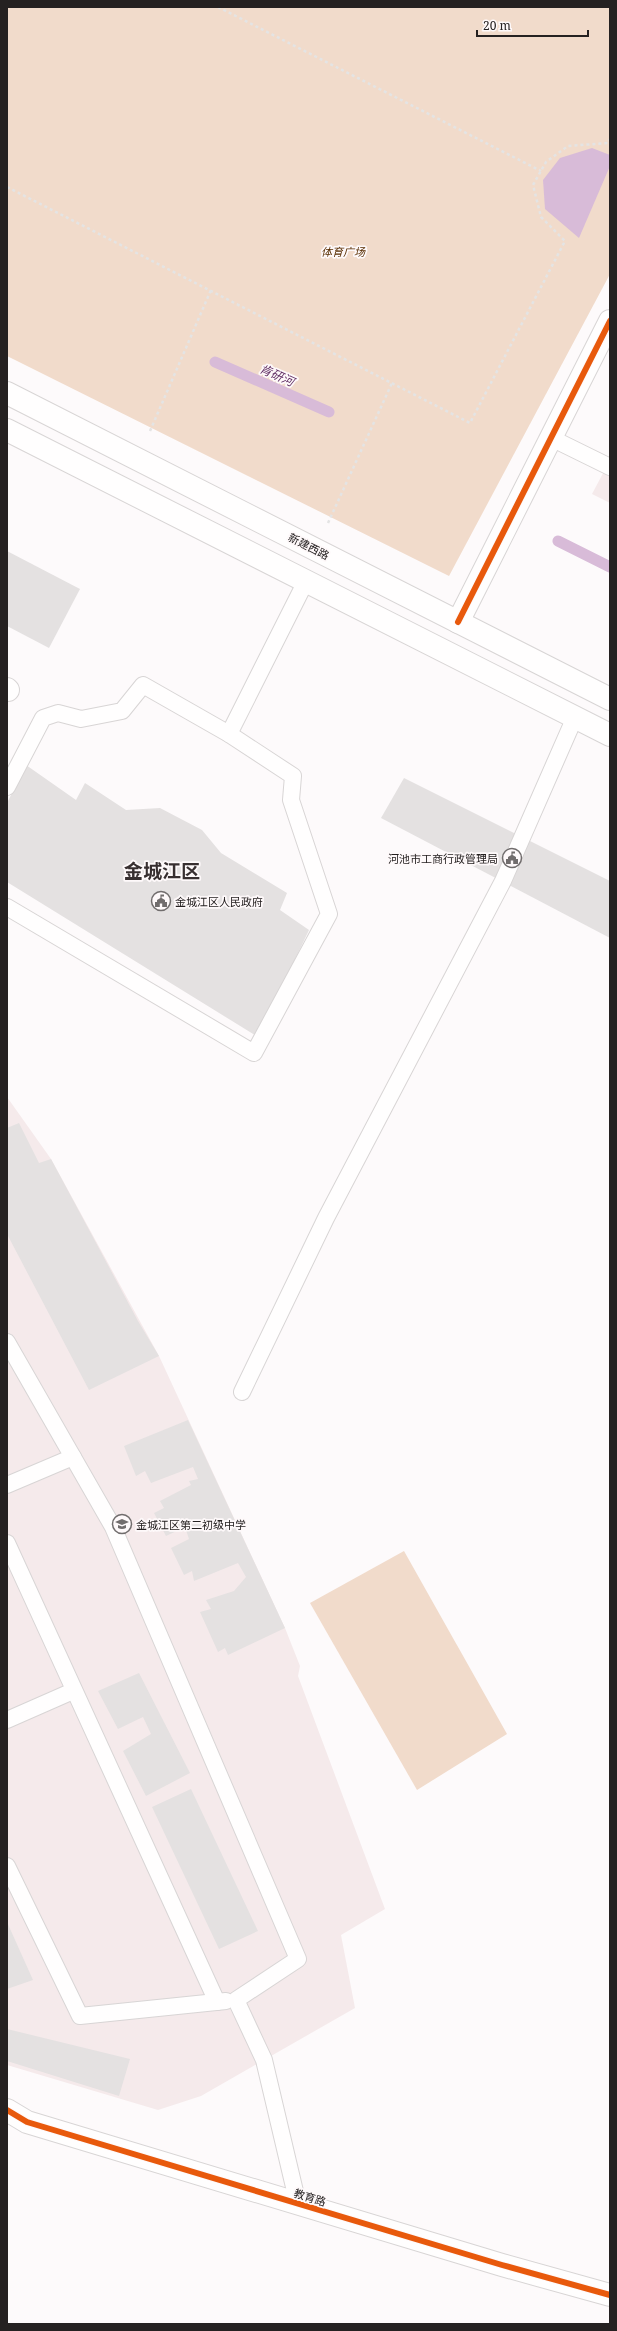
<svg xmlns="http://www.w3.org/2000/svg" width="617" height="2331" font-family="'Noto Serif','Noto Sans SC',serif">
<rect width="100%" height="100%" fill="#fdfafb"/>
<g fill="#f5eaeb">
<polygon points="610,460 610,503 592,494"/>
<polygon points="7,1097 51,1159 159,1356 285,1628 300,1666 298,1676 385,1909 341,1935 355,2008 201,2096 158,2110 7,2065"/>
</g>
<g fill="#f1dbcb">
<polygon points="7,7 610,7 610,274 449,576 7,356"/>
<polygon points="404,1551 507,1734 417,1790 310,1603"/>
</g>
<polygon fill="#d8bbd8" points="592,148 610,155 610,166 579,238 545,209 543,180 560,158"/>
<g fill="none" stroke-linecap="round" stroke-linejoin="round">
<g stroke="#d8bbd8" stroke-width="11">
<polyline points="215,362 329,412"/>
<polyline points="558,541 610,567"/>
</g>
</g>
<g fill="#e4e1e1">
<polygon points="7,551 80,589 49,648 7,626"/>
<polygon points="26,765 76,800 85,783 126,810 160,808 202,830 221,853 287,893 280,910 309,930 258,1037 7,882 7,803"/>
<polygon points="404,778 610,881 610,938 381,818"/>
<polygon points="19,1123 39,1163 51,1159 138,1321 159,1356 89,1390 7,1234 7,1128"/>
<polygon points="188,1420 285,1628 228,1655 225,1648 218,1652 200,1612 211,1609 206,1600 234,1591 246,1577 238,1563 194,1581 192,1571 184,1575 171,1548 189,1539 185,1527 166,1536 154,1513 164,1508 160,1501 191,1485 189,1481 198,1479 193,1467 151,1483 145,1471 136,1476 124,1446"/>
<polygon points="139,1673 190,1773 146,1796 123,1751 151,1734 143,1717 118,1729 98,1691"/>
<polygon points="191,1789 258,1931 219,1949 152,1807"/>
<polygon points="7,1922 33,1980 7,1989"/>
<polygon points="7,2029 130,2059 119,2096 7,2061"/>
</g>
<g fill="none" stroke-linecap="round" stroke-linejoin="round">
<defs>
<g id="service">
<polyline points="551,438 610,467"/>
<polyline points="229,734 306,581"/>
<polyline points="7,787 43,718 58,713 81,719 122,711 143,685 229,734 293,776 291,800 329,914 254,1053 7,907"/>
<polyline points="7,1342 113,1527 298,1959 236,2000 264,2060 298,2204"/>
<polyline points="242,1392 326,1218 503,881 575,717"/>
<polyline points="7,1485 73,1457"/>
<polyline points="7,1543 217,2002"/>
<polyline points="7,1720 73,1691"/>
<polyline points="7,1866 80,2016 226,2001"/>
</g>
<g id="minor">
<polyline points="458,622 610,321"/>
<polyline points="7,689 8,690"/>
</g>
<polyline id="tertiary" points="7,2110 27,2122 502,2265 610,2295"/>
<g id="primary">
<polyline points="7,393 610,699"/>
<polyline points="7,430 610,735"/>
</g>
</defs>
<use href="#service" stroke="#d8d5d5" stroke-width="18"/>
<use href="#minor" stroke="#d8d5d5" stroke-width="24"/>
<use href="#tertiary" stroke="#d8d5d5" stroke-width="24"/>
<use href="#primary" stroke="#d8d5d5" stroke-width="24"/>
<g stroke="#e4e4e4" stroke-width="2.5" stroke-dasharray="3 3" stroke-linecap="butt">
<polyline points="218,7 541,171"/>
<polyline points="7,187 470,423 565,241 541,217 533,185 546,162 568,146 608,143 610,139"/>
<polyline points="150,431 211,290"/>
<polyline points="328,523 392,383"/>
</g>
<use href="#service" stroke="#fffefe" stroke-width="16"/>
<use href="#minor" stroke="#fffefe" stroke-width="22"/>
<use href="#tertiary" stroke="#fffefe" stroke-width="22"/>
<use href="#primary" stroke="#fffefe" stroke-width="22"/>
<defs>
<g id="cycleway">
<polyline points="458,622 610,321"/>
<polyline points="7,2110 27,2122 502,2265 610,2295"/>
</g>
</defs>
<use href="#cycleway" stroke="#fef9fa" stroke-width="8"/>
<use href="#cycleway" stroke="#e8590c" stroke-width="6"/>
</g>
<defs>
<symbol id="civic-ring" viewBox="-11 -11 22 22"><circle r="9.5" fill="#fef9fa" stroke="#716d6d" stroke-width="1.5"/><path d="M-.6-6.5H3V-4.5H.6V-3L4-1V1h2V6H-6V1h2V-1L-.6-3ZM-1.2 2.5V6h2.4V2.5Z" fill="#716d6d"/></symbol>
<symbol id="school-ring" viewBox="-11 -11 22 22"><circle r="9.5" fill="#fef9fa" stroke="#716d6d" stroke-width="1.5"/><path d="M0-5L7-2L0 1L-7-2ZM-4 1L0 2.5L4 1V4Q0 6-4 4Z" fill="#716d6d"/></symbol>
</defs>
<g fill-rule="evenodd">
<use href="#civic-ring" x="501" y="847" width="22" height="22"/>
<use href="#civic-ring" x="150" y="890" width="22" height="22"/>
<use href="#school-ring" x="111" y="1513" width="22" height="22"/>
</g>
<g text-anchor="middle" dominant-baseline="central" stroke-width="3.5" stroke-linejoin="round" paint-order="stroke">
<g font-size="11" font-style="italic" fill="#582d00" stroke="#fef9fa">
<text x="343" y="251">体育广场</text>
</g>
<g font-size="11" fill="#252121" stroke="#fef9fa">
<text transform="translate(309 546) rotate(27)">新建西路</text>
<text transform="translate(310 2197) rotate(17)">教育路</text>
</g>
<g font-size="11" fill="#252121" stroke="#fef9fa" text-anchor="start">
<text x="498" y="858" text-anchor="end">河池市工商行政管理局</text>
<text x="175" y="901">金城江区人民政府</text>
<text x="136" y="1524">金城江区第二初级中学</text>
</g>
<g font-size="12" font-style="italic" fill="#633166" stroke="#fef9fa">
<text transform="translate(277 375) rotate(24)">肯研河</text>
</g>
<g font-size="19" font-weight="bold" fill="#372f30" stroke="#fef9fa">
<text x="162" y="871">金城江区</text>
</g>
</g>
<rect width="617" height="2331" fill="none" stroke="#252121" stroke-width="16"/>
<path d="M477 30v6h111v-6" fill="none" stroke="#252121" stroke-width="2"/>
<text x="483" y="30" font-size="12" fill="#252121" stroke="#fef9fa" stroke-width="3" paint-order="stroke">20 m</text>
</svg>
